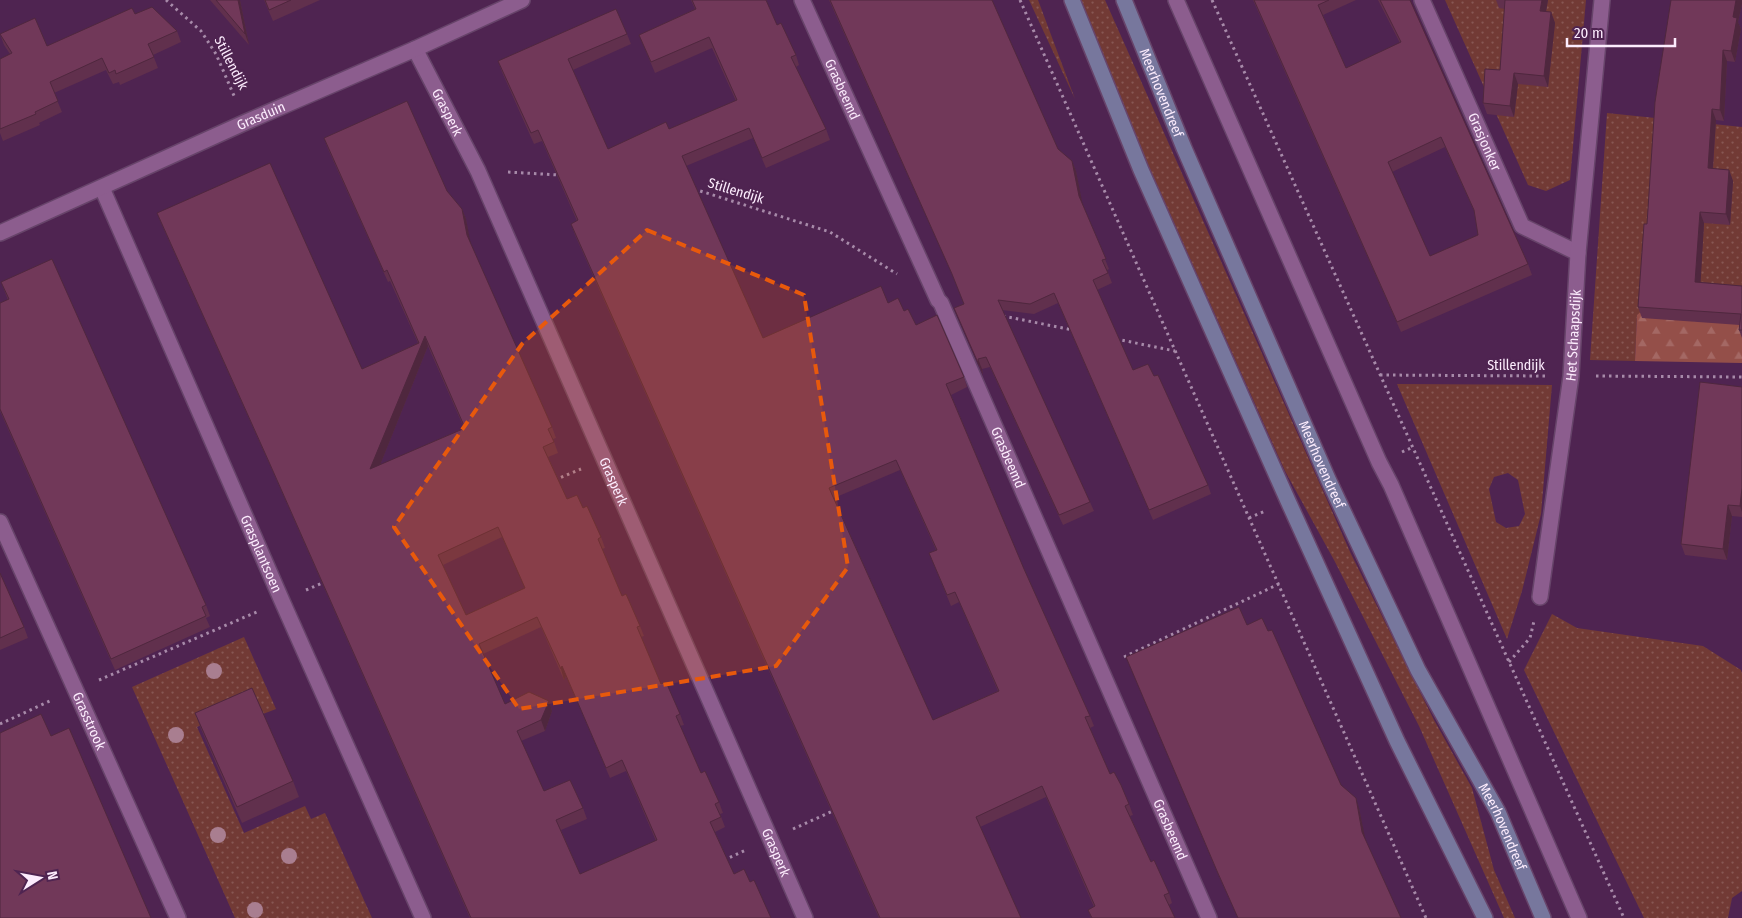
<svg xmlns="http://www.w3.org/2000/svg" width="1742" height="918" font-family="'Fira Sans Condensed',sans-serif">
<defs>
<pattern id="green-dots" width="8" height="8" patternUnits="userSpaceOnUse" patternTransform="scale(1.25)"><rect width="8" height="8" fill="#723a35"/><path d="M2 2h.1M6 6h.1" fill="none" stroke="#875753" stroke-width="1.8" stroke-linecap="round"/></pattern>
<pattern id="forest-firs" width="22" height="20" patternUnits="userSpaceOnUse" patternTransform="scale(1.25)"><rect width="22" height="20" fill="#944f49"/><path d="M5 1l3.5 6h-7zM16 11l3.5 6h-7z" fill="#a46864"/></pattern>
</defs>
<rect width="100%" height="100%" fill="#4f2451"/>
<g fill="url(#green-dots)" fill-rule="evenodd">
<polygon points="1029,0 1038,0 1075,99"/>
<polygon points="1081,0 1105,0 1351,554 1434,720 1472,788 1494,870 1515,918 1504,918 1419,726 1334,560 1285,471 1146,160"/>
<polygon points="1445,0 1586,0 1570,180 1546,191 1528,185"/>
<polygon points="1607,113 1742,127 1742,309 1637,315 1635,361 1590,360"/>
<path d="M1397,384l155,1 -11,129 -19,77 -15,48zM1508,473l10,7 7,34 -6,12 -13,2 -10,-6 -7,-33 5,-12z"/>
<polygon points="1552,614 1577,628 1703,646 1741,670 1742,673 1742,891 1732,898 1728,918 1644,918 1524,670"/>
<polygon points="244,637 276,709 263,714 257,700 197,727 244,833 305,806 311,819 325,813 372,918 235,918 132,687"/>
</g>
<polygon fill="url(#forest-firs)" points="1651,303 1742,309 1742,363 1635,361 1637,315"/>
<g fill="none" stroke-linecap="round" stroke-linejoin="round">
<defs>
<polyline id="service" points="1176,0 1379,462 1391,485 1579,918"/>
<g id="minor">
<path id="s1" d="M802,0l136,300 3,3 268,615"/>
<path id="s2" d="M1422,0l100,226 56,27"/>
<path id="s3" d="M415,49l63,122 327,747"/>
<path id="s4" d="M102,188l180,413 141,317"/>
<path id="s5" d="M0,233l246,-111 169,-73 107,-49"/>
<path id="s6" d="M0,522l178,396"/>
<path id="s7" d="M1540,597l31,-221 7,-123 24,-253"/>
</g>
<g id="secondary">
<polyline points="1072,0 1141,170 1288,501 1397,741 1485,918"/>
<path id="s8" d="M1124,0l60,148 144,331 90,191 80,142 45,106"/>
</g>
</defs>
<use href="#service" stroke="#67446a" stroke-width="18"/>
<use href="#minor" stroke="#67446a" stroke-width="18"/>
<use href="#secondary" stroke="#67446a" stroke-width="18"/>
<g stroke="#a78aa9" stroke-width="3" stroke-dasharray="2.5 4" stroke-linecap="butt">
<polyline points="166,0 201,31 216,54 235,98"/>
<polyline points="1020,0 1426,918"/>
<polyline points="1212,0 1624,918"/>
<polyline points="508,172 559,175"/>
<polyline points="694,189 830,232 897,274"/>
<polyline points="1003,316 1073,330"/>
<polyline points="1116,339 1175,351"/>
<polyline points="1380,375 1545,376"/>
<polyline points="1596,376 1742,377"/>
<polyline points="1402,452 1413,447"/>
<polyline points="555,480 581,469"/>
<polyline points="1249,518 1265,511"/>
<polyline points="306,590 325,582"/>
<polyline points="1124,657 1279,584"/>
<polyline points="1509,662 1530,638 1534,621"/>
<polyline points="99,680 259,611"/>
<polyline points="0,724 52,700"/>
<polyline points="793,829 835,810"/>
<polyline points="724,860 746,850"/>
</g>
<use href="#service" stroke="#8c5d8e" stroke-width="15"/>
<use href="#minor" stroke="#8c5d8e" stroke-width="15"/>
<use href="#secondary" stroke="#77779d" stroke-width="15"/>
</g>
<g fill="#a97e90">
<circle cx="214" cy="671" r="8"/>
<circle cx="176" cy="735" r="8"/>
<circle cx="218" cy="835" r="8"/>
<circle cx="289" cy="856" r="8"/>
<circle cx="255" cy="910" r="8"/>
</g>
<g fill="#61304d" fill-rule="evenodd">
<polygon points="210,0 240,0 249,45"/>
<polygon points="264,0 320,0 273,21"/>
<path d="M691,0h75l11,25 19,30 3,10 -3,2 30,62 4,11 -64,28 -13,-30 -67,28 77,172 125,-35 16,8 12,14 48,52 3,10 -16,8 73,174 66,147 4,10 -4,2 20,46 19,30 4,11 -3,1 21,46 18,31 3,10 -3,2 6,13h-84l-3,-8 6,-3 -48,-110 -66,30 41,91h-142l-304,-683 -4,-11 6,-3 -35,-80 -8,3 -32,-72 -4,-11 129,-27 4,10 -58,26 35,79 61,-20 67,-28 -24,-53 -57,25 -16,-38 56,-26zM900,470l36,80 -7,3 22,53 8,-4 39,89 -65,29 -99,-222z"/>
<polygon points="829,0 992,0 1058,149 1072,161 1076,171 1082,203 1109,269 1107,270 1112,283 1097,290 1133,370 1208,485 1211,494 1153,520 1058,303 1034,314 1002,310 1090,502 1094,511 1063,525 990,367 982,369 983,375 954,308 964,304 956,283"/>
<path d="M1253,0h103l-33,15 23,53 54,-25 -22,-43h32l118,264 4,11 -131,57zM1445,147l30,66 3,22 -48,21 -38,-84z"/>
<polygon points="1496,0 1548,0 1546,12 1551,12 1555,23 1548,87 1518,84 1514,117 1487,114 1483,103 1500,70 1505,9 1499,8"/>
<polygon points="1742,0 1742,4 1738,22 1741,29 1735,62 1727,61 1724,121 1716,120 1713,169 1729,170 1733,181 1730,225 1704,223 1700,282 1742,286 1742,338 1739,330 1740,325 1642,318 1638,307 1647,224"/>
<polygon points="135,14 177,31 181,42 153,55 158,68 120,85 119,82 113,84 106,70 54,93 62,112 39,123 40,125 3,141 0,133 0,59 10,54 4,45 0,34 47,46"/>
<path d="M324,138l123,53 15,18 4,10 4,23 82,185 4,11 -3,1 5,14 -10,4 19,42 16,9 18,29 4,11 -3,1 20,47 18,30 4,10 -3,1 20,47 19,30 4,11 -4,1 21,47 18,29 4,11 -3,1 5,13 -10,5 19,42 16,8 21,36h-301l-197,-446 -112,-249 -4,-10 205,156 56,-26 -28,-62 -2,1 -60,-133zM428,346l36,82 -84,37zM502,537l23,51 -59,27 -23,-50zM541,627l23,53 2,-4 44,102 16,-7 30,70 -76,33 -19,-44 26,-11 -4,-11 -39,-17 -23,-50 24,-10 7,-20 -3,-10 -44,3 -22,-50z"/>
<polygon points="1,282 206,605 210,616 206,618 210,627 115,670 0,411 0,303 8,300"/>
<polygon points="1742,387 1742,517 1732,516 1727,560 1685,555 1681,544"/>
<polygon points="0,573 24,627 28,638 0,650"/>
<polygon points="1247,625 1268,631 1341,785 1359,808 1365,839 1401,918 1238,918 1221,881 1126,657"/>
<polygon points="195,713 293,781 299,797 242,823 201,729"/>
</g>
<g fill="#4f273e">
<polygon points="238,0 240,0 249,45 245,34"/>
<polygon points="1542,0 1548,0 1544,22 1540,11"/>
<polygon points="1736,0 1742,0 1742,4 1738,22 1741,29 1735,62 1731,51 1733,17"/>
<polygon points="1551,12 1555,23 1548,87 1544,76"/>
<polygon points="1723,50 1727,61 1724,121 1720,110"/>
<polygon points="1514,73 1518,84 1514,117 1510,106"/>
<polygon points="1712,109 1716,120 1712,179 1708,168"/>
<polygon points="1072,161 1076,171 1083,206 1079,196"/>
<polygon points="1729,170 1733,181 1730,225 1726,214"/>
<polygon points="462,209 466,219 471,245 467,235"/>
<polygon points="1700,212 1704,223 1700,293 1695,282"/>
<polygon points="425,336 428,346 374,480 370,469"/>
<polygon points="978,359 982,369 983,375 979,365"/>
<polygon points="1742,488 1742,512 1740,506"/>
<polygon points="1728,505 1732,516 1727,560 1723,549"/>
<polygon points="562,666 566,676 564,680 561,669"/>
<polygon points="549,701 552,711 545,731 541,720"/>
<polygon points="1356,798 1359,808 1366,842 1362,832"/>
</g>
<g fill="#713859" stroke="#4f273e" fill-rule="evenodd">
<polygon points="216,0 238,0 245,34"/>
<polygon points="265,0 291,0 269,10"/>
<path d="M692,0h74l11,25 4,-2 15,32 -5,2 35,72 -64,29 -13,-30 -67,28 81,182 118,-52 7,17 10,-5 6,13 4,-2 8,16 21,-10 27,62 -18,7 78,185 66,147 -5,1 25,57 4,-2 7,13 8,19 -4,2 26,56 3,-2 15,33 -5,2 11,23h-83l-4,-8 7,-4 -53,-120 -66,31 45,101h-141l-309,-694 7,-4 -40,-90 -7,3 -33,-72 118,-52 11,25 -59,25 40,90 58,-27 3,7 68,-29 -28,-63 -58,25 -12,-27 57,-26zM896,460l41,90 -8,3 18,42 8,-3 44,99 -66,29 -104,-232z"/>
<polygon points="830,0 992,0 1058,149 1072,161 1079,196 1106,259 1102,260 1108,273 1093,280 1133,370 1148,364 1154,376 1158,375 1208,485 1149,510 1054,293 1030,304 998,300 1090,502 1059,515 986,357 978,359 979,365 954,308 964,304 952,274"/>
<path d="M1254,0h75l-11,5 28,63 55,-26 -21,-42h30l118,264 -131,58zM1441,137l33,73 4,25 -48,21 -42,-94z"/>
<polygon points="1505,0 1542,0 1540,11 1551,12 1544,76 1514,73 1510,106 1483,103 1485,69 1500,70"/>
<polygon points="1671,0 1736,0 1733,17 1737,18 1731,51 1723,50 1720,110 1712,109 1708,168 1729,170 1726,214 1700,212 1695,282 1742,286 1742,330 1739,330 1741,314 1638,307 1644,224 1647,224 1655,102"/>
<polygon points="152,7 177,31 148,44 154,57 116,74 115,70 109,73 102,58 50,82 58,101 35,112 36,114 0,129 0,59 12,53 0,34 35,18 47,46 132,8 135,14"/>
<path d="M407,101l40,90 15,18 5,26 85,192 -4,2 6,13 -11,5 24,52 10,-4 6,13 4,-2 14,31 -3,2 24,57 4,-2 14,32 -3,1 24,57 5,-2 14,32 -4,2 25,57 4,-2 14,31 -4,2 6,13 -11,5 24,52 10,-5 6,13 4,-2 17,38h-300l-202,-456 -112,-249 113,-50 92,206 57,-26 -32,-73 -3,2 -60,-134zM425,336l40,92 -95,41zM498,527l27,61 -59,27 -28,-60zM537,617l24,52 1,-3 44,102 16,-8 35,80 -77,34 -24,-54 27,-12 -13,-28 -26,11 -27,-60 24,-11 8,-19 -20,-9 -24,12 -26,-60z"/>
<polygon points="52,259 206,605 202,607 206,616 111,659 0,409 0,303 9,299 1,282"/>
<polygon points="1700,382 1742,387 1742,488 1740,506 1728,505 1723,549 1681,544"/>
<polygon points="0,573 24,627 0,638"/>
<polygon points="1239,607 1247,625 1262,618 1268,631 1272,630 1341,785 1356,798 1362,832 1401,918 1238,918 1217,871 1126,657"/>
<polygon points="252,688 293,781 237,807 195,713"/>
<polygon points="41,714 51,736 69,728 151,918 0,918 0,733"/>
</g>
<path fill="#e8590c" fill-opacity="0.2" stroke="#e8590c" stroke-width="4" stroke-dasharray="10 6" stroke-linejoin="round" d="M647,230l157,65 44,272 -72,99 -257,43 -125,-182 128,-183z"/>
<g text-anchor="middle" dominant-baseline="central" stroke-width="4.5" stroke-linejoin="round" paint-order="stroke">
<g font-size="14" fill="#fcecfd" stroke="#4f2451">
<text transform="translate(231 63) rotate(63)">Stillendijk</text>
<text stroke="none"><textPath href="#s1" startOffset="98">Grasbeemd</textPath></text>
<text stroke="none"><textPath href="#s8" startOffset="100">Meerhovendreef</textPath></text>
<text stroke="none"><textPath href="#s3" startOffset="71">Grasperk</textPath></text>
<text stroke="none"><textPath href="#s5" startOffset="286">Grasduin</textPath></text>
<text stroke="none"><textPath href="#s2" startOffset="155">Grasjonker</textPath></text>
<text transform="translate(736 191) rotate(17)">Stillendijk</text>
<text stroke="none"><textPath href="#s7" startOffset="264">Het Schaapsdijk</textPath></text>
<text x="1516" y="365">Stillendijk</text>
<text stroke="none"><textPath href="#s1" startOffset="502">Grasbeemd</textPath></text>
<text stroke="none"><textPath href="#s8" startOffset="505">Meerhovendreef</textPath></text>
<text stroke="none"><textPath href="#s3" startOffset="476">Grasperk</textPath></text>
<text stroke="none"><textPath href="#s4" startOffset="399">Grasplantsoen</textPath></text>
<text stroke="none"><textPath href="#s6" startOffset="218">Grasstrook</textPath></text>
<text stroke="none"><textPath href="#s8" startOffset="910">Meerhovendreef</textPath></text>
<text stroke="none"><textPath href="#s1" startOffset="908">Grasbeemd</textPath></text>
<text stroke="none"><textPath href="#s3" startOffset="881">Grasperk</textPath></text>
</g>
</g>
<g transform="translate(40 878) rotate(79)" stroke="#4f2451" stroke-width="4" paint-order="stroke">
<path d="M0-4L9 19L0 12L-9 19Z" fill="#fcecfd"/>
<text y="-8" font-size="14" font-weight="bold" text-anchor="middle" fill="#fcecfd">N</text>
</g>
<path d="M1567 38v8h108v-8" fill="none" stroke="#fcecfd" stroke-width="2.5"/>
<text x="1574" y="38" font-size="15" fill="#fcecfd" stroke="#4f2451" stroke-width="4" paint-order="stroke">20 m</text>
</svg>
